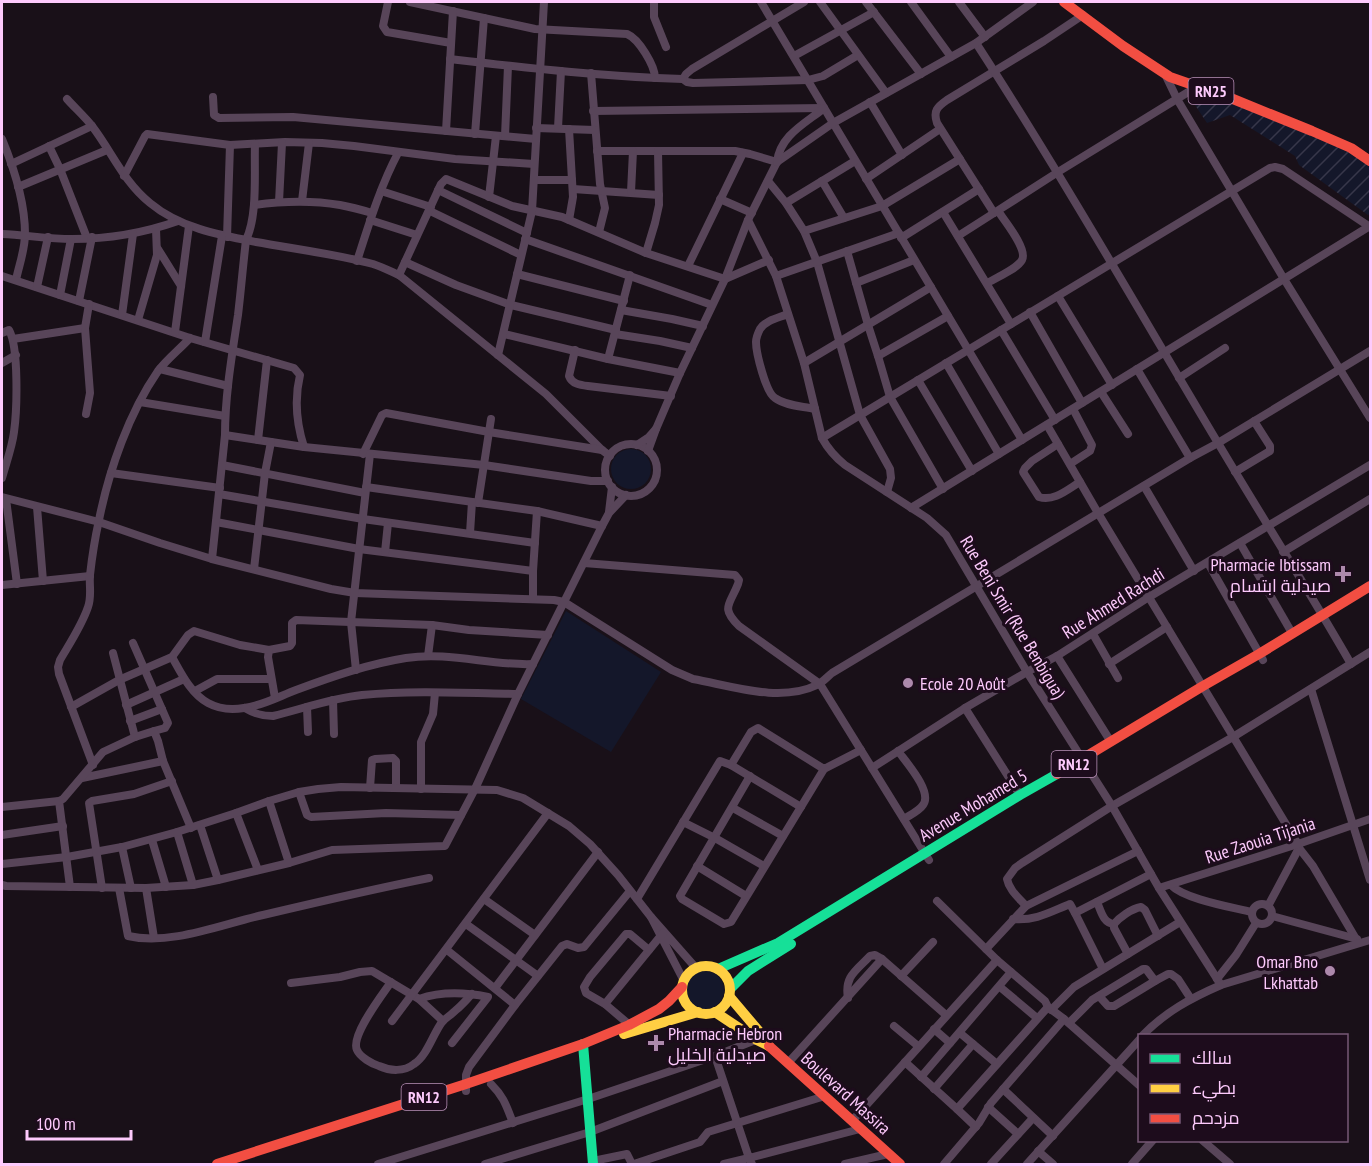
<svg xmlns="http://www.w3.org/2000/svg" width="1372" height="1166" font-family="'PT Sans Narrow',Cairo,sans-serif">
<defs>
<pattern id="garden-furrows" width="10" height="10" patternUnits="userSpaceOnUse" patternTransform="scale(1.5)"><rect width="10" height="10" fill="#14172a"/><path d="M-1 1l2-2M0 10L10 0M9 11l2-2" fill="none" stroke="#37374a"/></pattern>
</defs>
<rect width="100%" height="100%" fill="#191018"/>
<g fill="#14172a">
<circle cx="631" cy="469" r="20"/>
<polygon points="566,611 661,672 611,752 521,699"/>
<circle cx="705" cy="990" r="19"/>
</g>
<polygon fill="url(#garden-furrows)" points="1205,89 1331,141 1370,165 1370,214 1368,215 1299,165 1295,156 1230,115 1207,123 1193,102 1196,95"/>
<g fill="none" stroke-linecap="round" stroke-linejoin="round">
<g stroke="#584559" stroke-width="8">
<polyline points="388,2 383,26 387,32 451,43"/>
<path d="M410,2l125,27 92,5c12,5 28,32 28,44"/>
<polyline points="654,2 654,17 666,47"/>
<polyline points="761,2 1022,440"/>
<polyline points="804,2 692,69 686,74 683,79 687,82 693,83 808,80 823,76 858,55"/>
<polyline points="820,2 886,93"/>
<polyline points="866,2 921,74"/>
<polyline points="911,2 951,57"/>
<polyline points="959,2 985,37"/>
<path d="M1083,15l-39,26 -97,59c-10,7 -14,11 -10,23l57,90 64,-41 140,-86"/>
<path d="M976,43c85,131 162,266 242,400 44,74 90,146 133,221"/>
<polyline points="794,56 874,12"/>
<path d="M450,59c78,9 155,18 233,20"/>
<polyline points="591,73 600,184 605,208 599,232"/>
<polyline points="1165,74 1177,99 1284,279 1370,418"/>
<polyline points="213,97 214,115 219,118 293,117 536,139"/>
<path d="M67,99c8,9 18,18 25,27 20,26 31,55 58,77 30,25 69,32 106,39 39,7 79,12 117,22 9,3 17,7 26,11l147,119 56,56 8,6"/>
<polyline points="870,102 902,155"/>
<polyline points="593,111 824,108"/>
<polyline points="536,128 595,130"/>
<polyline points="558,128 561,71"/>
<polyline points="446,131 453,11"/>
<polyline points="475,134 484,18"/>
<polyline points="505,136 508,66"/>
<path d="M2,139c12,29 23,63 23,95 0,16 -6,31 -9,46"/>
<polyline points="49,146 60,169 87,238"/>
<polyline points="597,151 735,151 750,154 777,162 748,220 725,279 680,373 656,429"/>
<polyline points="777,162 833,123 976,43 1033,2"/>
<path d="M777,162c3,-26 27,-38 46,-53"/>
<polyline points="11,164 92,126"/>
<polyline points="124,176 145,136 147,134 230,145 285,142 322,143 354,146 455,159 534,164"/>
<polyline points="866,179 940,129"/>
<polyline points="534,180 572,180"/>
<polyline points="768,181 786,203 804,231 817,262 860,415 890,469 891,478 887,492"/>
<polyline points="822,181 844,218"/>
<polyline points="18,187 107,150"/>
<polyline points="573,189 659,195"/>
<polyline points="438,190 527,233"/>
<polyline points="381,191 431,207"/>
<polyline points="631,192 633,151"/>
<polyline points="489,197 496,136"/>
<polyline points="720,199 752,213"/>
<polyline points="302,201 309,143"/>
<polyline points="279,202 282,143"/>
<polyline points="786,203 855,161"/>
<path d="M254,205c29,-4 57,-5 86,0 11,2 22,5 32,8"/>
<polyline points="430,211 521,255"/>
<polyline points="943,212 1011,324"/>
<polyline points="370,220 417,235"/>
<polyline points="569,220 573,197 569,129"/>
<path d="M748,220l28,56 28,87 18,75c6,11 13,19 23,27l82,53 19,17 81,137 85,134 47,82 62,97"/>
<polyline points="804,231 882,206 960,159"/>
<path d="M2,234c23,1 47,5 70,5 36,0 72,-6 106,-18"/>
<polyline points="958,236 994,213"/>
<polyline points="227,237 230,145"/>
<polyline points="901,238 979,189"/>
<polyline points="525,239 712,305"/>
<polyline points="158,249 181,286"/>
<polyline points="847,251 868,325 878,356 890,397 943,489"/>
<polyline points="646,253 655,223 659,205 658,151"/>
<path d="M357,261c12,-37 23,-74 41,-108"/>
<polyline points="405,262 456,285 511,305 616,330"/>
<polyline points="688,266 743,153"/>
<polyline points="517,274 624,301"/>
<polyline points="399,275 441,184 446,179 512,206 562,217 646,253 725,279 769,260"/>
<path d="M2,276l188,62 104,30 6,7c-6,25 -4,47 4,72"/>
<polyline points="776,276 899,233"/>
<polyline points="856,283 914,260"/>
<path d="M987,283c9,-5 30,-14 35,-23 6,-11 -18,-40 -24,-49"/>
<polyline points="37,287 48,237"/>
<polyline points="60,295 71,239"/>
<polyline points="1058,296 1112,385"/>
<polyline points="79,301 92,237"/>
<polyline points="621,310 672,319 703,326"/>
<polyline points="1030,312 1082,403"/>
<path d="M788,314c-10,4 -22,6 -28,15 -2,4 -4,9 -4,13 0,11 10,51 19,56 11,8 27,8 40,11"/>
<polyline points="122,315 133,234"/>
<polyline points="138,320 157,255 156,229"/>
<polyline points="1001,330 1055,420"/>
<polyline points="175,332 189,226"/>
<path d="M2,333l7,-3c10,17 8,81 5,102 -2,16 -8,31 -12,46"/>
<polyline points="504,334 608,359 680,373"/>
<polyline points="615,334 660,341 692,348"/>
<polyline points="13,339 85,328"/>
<polyline points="205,342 222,236"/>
<path d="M575,350l-6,26c3,8 11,9 19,10l83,10"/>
<polyline points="498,355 532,211 544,2"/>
<polyline points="878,356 948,316"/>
<polyline points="608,359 630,275"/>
<polyline points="2,363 16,355"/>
<polyline points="804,363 931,287"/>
<polyline points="946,363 999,454"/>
<polyline points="160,369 228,386"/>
<polyline points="1137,369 1190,458"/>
<polyline points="1179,378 1225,348"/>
<polyline points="918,380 972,471"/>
<polyline points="1101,392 1128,434"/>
<polyline points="140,402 225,416"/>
<polyline points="86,414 90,393 85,328 89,304"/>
<polyline points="1047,425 1098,513 1298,844 1299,848 1268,906"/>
<polyline points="225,435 304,447 484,465 591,481 608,481"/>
<polyline points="822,438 1270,168 1275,167 1283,169 1370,227"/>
<polyline points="258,440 267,360"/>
<path d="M1058,444l-26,17 -7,7 -2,4 16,25c15,5 29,-8 41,-15"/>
<circle cx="631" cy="470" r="26"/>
<polyline points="637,445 649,437 656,429 648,451"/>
<polyline points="363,454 382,415 386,413 489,432 602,450"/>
<polyline points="1070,464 1090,451 1092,445 1073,409"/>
<polyline points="222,465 365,493"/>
<polyline points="1235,472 1270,451 1270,446 1254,421"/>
<polyline points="111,473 220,488"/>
<polyline points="1144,486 1194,571"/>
<polyline points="366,487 537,511 602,526"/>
<polyline points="219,494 363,519 535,543"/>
<path d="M2,497l97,25 61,21 52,16 119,30 24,4 199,7 10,2 108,68 21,9c39,7 87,24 124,6 6,-3 10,-8 15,-12l358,-215 28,-15 152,-92"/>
<polyline points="6,499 17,584"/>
<polyline points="478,503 491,419"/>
<polyline points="37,507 43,581"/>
<polyline points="911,508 1370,226"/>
<polyline points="609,512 612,487"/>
<polyline points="216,522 359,549 533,571"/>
<polyline points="470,533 472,502"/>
<polyline points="1240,543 1292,633"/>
<polyline points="385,552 388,523"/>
<polyline points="1283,552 1370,499"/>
<path d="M212,559l13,-124c0,-40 7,-80 13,-120 3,-25 5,-50 8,-75 12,-25 8,-68 9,-96"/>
<path d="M584,563l151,12 4,5 -1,4c-8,21 -18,23 1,42l81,58 109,176"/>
<polyline points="1208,563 1263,660"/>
<polyline points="254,569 265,473 271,442"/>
<polyline points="2,585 90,576"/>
<polyline points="533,599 533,571 537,511"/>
<polyline points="1093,634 1118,678"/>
<polyline points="133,643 168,723 165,728 154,731"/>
<polyline points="113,653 135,737"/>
<polyline points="428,656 432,625"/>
<polyline points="1057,656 1111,742"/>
<path d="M172,657c9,16 19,37 36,46 11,6 24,7 36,5 18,-2 36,-12 52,-18 35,-13 72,-26 110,-32 43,-7 85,8 127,6"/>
<polyline points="1109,664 1167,627"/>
<polyline points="356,670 351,622 370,454"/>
<polyline points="1311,689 1370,880"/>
<polyline points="195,691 217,679 271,679"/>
<polyline points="275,698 268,657 269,650 290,646 292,643 292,623 296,620 432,625 469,630 548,635"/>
<polyline points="333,700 334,734"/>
<polyline points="126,705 184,679"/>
<polyline points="71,707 119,680 172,657 188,635 194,631 240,645 269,650"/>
<polyline points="307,707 308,732"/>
<path d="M245,708c10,6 17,8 28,8 29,-7 59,-18 89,-21 51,-5 104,-2 156,-1"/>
<polyline points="965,708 1020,795"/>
<polyline points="130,721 162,709"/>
<path d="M898,751c8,11 35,41 25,54 -4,6 -13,10 -19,14"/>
<path d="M93,765l-34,-91 -1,-7 2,-7c10,-17 22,-35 28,-53 4,-11 1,-21 2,-32 2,-18 5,-37 9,-55 10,-50 30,-107 59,-149 9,-12 22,-22 32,-33"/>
<polyline points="731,765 751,732 758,728 824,769 861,750"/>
<polyline points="872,768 965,708 1027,672 1057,656 1149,597 1370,465"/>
<polyline points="750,776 680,896 682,899 724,924 731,922 824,769"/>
<polyline points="82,778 163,761"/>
<polyline points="370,788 372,760 375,759 393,758 396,761 396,788"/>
<polyline points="421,789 421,742 433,714 435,693"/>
<polyline points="299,792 307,815 311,817 386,813 461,815"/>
<polyline points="59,801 70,887"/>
<polyline points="269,801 289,863"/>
<polyline points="2,807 59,801 63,799 103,752 135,737 154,731 158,741 163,761 191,828"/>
<polyline points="733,808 783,836"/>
<polyline points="236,813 258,870"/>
<polyline points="683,822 715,838 764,866"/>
<polyline points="200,825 218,880"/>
<polyline points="177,832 193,885"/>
<polyline points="2,835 63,826"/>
<polyline points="152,840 166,887"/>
<polyline points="122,847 131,888"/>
<polyline points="1299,848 1313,866 1356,939"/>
<polyline points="2,864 67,857 122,847 177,832 236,813 269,801 299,792 318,789 341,787 497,790 523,798 569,826 590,844 618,875 651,917"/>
<polyline points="697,866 746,896"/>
<polyline points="2,885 6,886 146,888 193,885 218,880 289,863 332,850 445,846 475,789 518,694 602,526 609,513 626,495"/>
<path d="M1171,885c13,14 60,22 80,27"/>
<polyline points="102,888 89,803 92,801 134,794 172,781"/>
<path d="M119,888l9,48c42,10 94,-12 135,-21 55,-13 111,-26 166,-37"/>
<polyline points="146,888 154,938"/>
<polyline points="1159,888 1298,844 1370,819"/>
<polyline points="484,899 535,935"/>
<polyline points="637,899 720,761 731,765 801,807"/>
<polyline points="937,901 997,960 1045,1001 1048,1007 1064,1019 1140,1086"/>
<path d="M1097,902c4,9 6,21 17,22"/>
<circle cx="1262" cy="914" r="10"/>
<path d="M1026,906c-7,-8 -17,-16 -19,-27l8,-11 7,-5 90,-57 121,-69 137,-85"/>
<polyline points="1075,913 1103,969"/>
<polyline points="1272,916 1357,939"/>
<path d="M1013,919c23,2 37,-7 57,-15l5,9 76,-39"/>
<polyline points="466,924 538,976"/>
<polyline points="986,949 1026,906 1138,851"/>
<polyline points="447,950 515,1005"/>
<path d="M1128,954l-14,-26v-4c6,-7 17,-15 27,-17l4,3 13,26"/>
<polyline points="901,976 933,942"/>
<polyline points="1217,979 1236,955 1256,923"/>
<polyline points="684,981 651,917 696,968"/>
<path d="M391,982c-8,12 -41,54 -34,68 3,7 15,14 22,16 11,5 25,6 35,-2 13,-8 19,-30 28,-42 4,-4 10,-8 14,-12 6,-5 11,-11 16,-16"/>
<polyline points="291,983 340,977 360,972 372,971 419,999 443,1021"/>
<polyline points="1000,987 1037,1018"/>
<polyline points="495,988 598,852"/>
<polyline points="1099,996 1108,1006 1114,1006 1155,981"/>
<path d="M848,998c-4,-22 9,-28 22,-42l5,-1 7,4 64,56"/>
<path d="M419,999c23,-8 45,-7 69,-2l-36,46"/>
<polyline points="605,1004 663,933"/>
<polyline points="1051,1010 1074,987 1180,922"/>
<polyline points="392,1021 548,813"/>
<polyline points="1069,1023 1092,1000 1143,969 1146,969 1155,981 1168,974 1171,974 1178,979 1191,999"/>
<polyline points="894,1026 918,1046"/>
<polyline points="632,1027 605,1004 586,993 584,987 590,977 626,934 630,934 649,950"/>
<polyline points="934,1029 950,1043"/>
<polyline points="960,1033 997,1064"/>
<path d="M1142,1036c23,-24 49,-38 79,-51l149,-45"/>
<polyline points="715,1056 749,1158 860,1129"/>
<polyline points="905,1062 957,1109 976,1127"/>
<polyline points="788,1063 882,959"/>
<polyline points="921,1077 1011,972"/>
<path d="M491,1084c13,13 15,21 22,39"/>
<polyline points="934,1089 973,1044"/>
<polyline points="1003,1089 1053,1136"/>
<polyline points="466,1091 466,1075 469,1067 515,1005 562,946 567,944 578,948 584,947 630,891"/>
<polyline points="988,1107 1018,1134"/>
<polyline points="957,1109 1048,1007"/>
<polyline points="852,1121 997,960"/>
<polyline points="1202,1140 1230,1164"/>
<polyline points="1038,1151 1053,1164"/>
<polyline points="593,1161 627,1154 632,1164 634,1164 700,1142 708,1132 825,1096"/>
<polyline points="378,1164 588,1099 715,1056 758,1039"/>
<polyline points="485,1164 590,1132 723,1081"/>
<polyline points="724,1164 749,1158 752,1164"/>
<polyline points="845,1164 888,1154"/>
<polyline points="944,1164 979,1123 991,1103 1064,1019"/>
<polyline points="991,1164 1033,1118"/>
<polyline points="1027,1164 1140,1039"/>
<polyline points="1132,1164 1153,1140"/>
</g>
<g stroke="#16e098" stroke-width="10">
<polyline points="718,969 778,943 1020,795 1057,774"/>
<polyline points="730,989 748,971 791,944"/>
<polyline points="583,1044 593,1164"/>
</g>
<g stroke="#ffcf43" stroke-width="10">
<circle cx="706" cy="990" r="24"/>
<polyline points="715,1012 757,1040 769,1046 762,1035 729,996"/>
<polyline points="624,1034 698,1012"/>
</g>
<g stroke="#f24e42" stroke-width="10">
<polyline points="1064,2 1123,46 1170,77 1233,99 1312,131 1351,148 1370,161"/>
<polyline points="1057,774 1203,686 1259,654 1370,586"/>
<polyline points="769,1046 900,1164"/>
<polyline points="217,1164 466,1084 583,1044 629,1025 659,1009 669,1001 682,987"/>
</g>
</g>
<g fill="#ad89ac" stroke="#1d0c1c" stroke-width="2">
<path d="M1340 565h6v6h6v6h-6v6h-6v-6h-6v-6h6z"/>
<circle cx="908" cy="683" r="6"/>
<circle cx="1330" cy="971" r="6"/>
<path d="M653 1034h6v6h6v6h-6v6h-6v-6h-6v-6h6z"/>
</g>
<g text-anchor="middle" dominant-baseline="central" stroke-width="6" stroke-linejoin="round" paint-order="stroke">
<g fill="#1d0c1c" stroke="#ba91b9" stroke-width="1.5">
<rect x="1188.5" y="78" width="45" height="26" rx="4.5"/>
<rect x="1051.5" y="751" width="45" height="26" rx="4.5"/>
<rect x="401.5" y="1084" width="45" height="26" rx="4.5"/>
</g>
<g font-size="16" font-weight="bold" fill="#fdcafc">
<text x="1211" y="91">RN25</text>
<text x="1074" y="764">RN12</text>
<text x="424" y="1097">RN12</text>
</g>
<g font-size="18" fill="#fdcafc" stroke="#1d0c1c" text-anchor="end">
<text x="1331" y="564">Pharmacie Ibtissam<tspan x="1331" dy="21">صيدلية ابتسام</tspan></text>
<text x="920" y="683" text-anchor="start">Ecole 20 Août</text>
<text x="1318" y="961">Omar Bno<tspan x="1318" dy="21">Lkhattab</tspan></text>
<text x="668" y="1033" text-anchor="start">Pharmacie Hebron<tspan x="668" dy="21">صيدلية الخليل</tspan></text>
</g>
<g font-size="18" fill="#fdcafc" stroke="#1d0c1c">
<text transform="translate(1113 603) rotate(-32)">Rue Ahmed Rachdi</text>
<text transform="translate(1013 617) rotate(59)">Rue Beni Smir (Rue Benbigua)</text>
<text transform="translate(973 805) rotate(-31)">Avenue Mohamed 5</text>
<text transform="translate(1260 840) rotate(-18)">Rue Zaouia Tijania</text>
<text transform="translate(846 1093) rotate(42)">Boulevard Massira</text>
</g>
</g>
<rect width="1372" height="1166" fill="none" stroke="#fdcafc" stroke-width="6"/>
<rect x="1138" y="1034" width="210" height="108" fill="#1d0c1c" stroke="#775876" stroke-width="1.5"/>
<rect x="1150" y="1054" width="30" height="9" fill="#16e098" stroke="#775876" stroke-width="1.5"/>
<text x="1192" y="1064" font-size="18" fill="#fdcafc">سالك</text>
<rect x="1150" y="1084" width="30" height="9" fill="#ffcf43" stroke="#775876" stroke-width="1.5"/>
<text x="1192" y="1094" font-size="18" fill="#fdcafc">بطيء</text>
<rect x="1150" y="1114" width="30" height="9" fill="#f24e42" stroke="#775876" stroke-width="1.5"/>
<text x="1192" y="1124" font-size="18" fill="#fdcafc">مزدحم</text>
<path d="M27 1130v9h104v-9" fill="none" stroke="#fdcafc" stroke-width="3"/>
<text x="36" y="1130" font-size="18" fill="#fdcafc" stroke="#1d0c1c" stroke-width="4.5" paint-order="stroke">100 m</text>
</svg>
